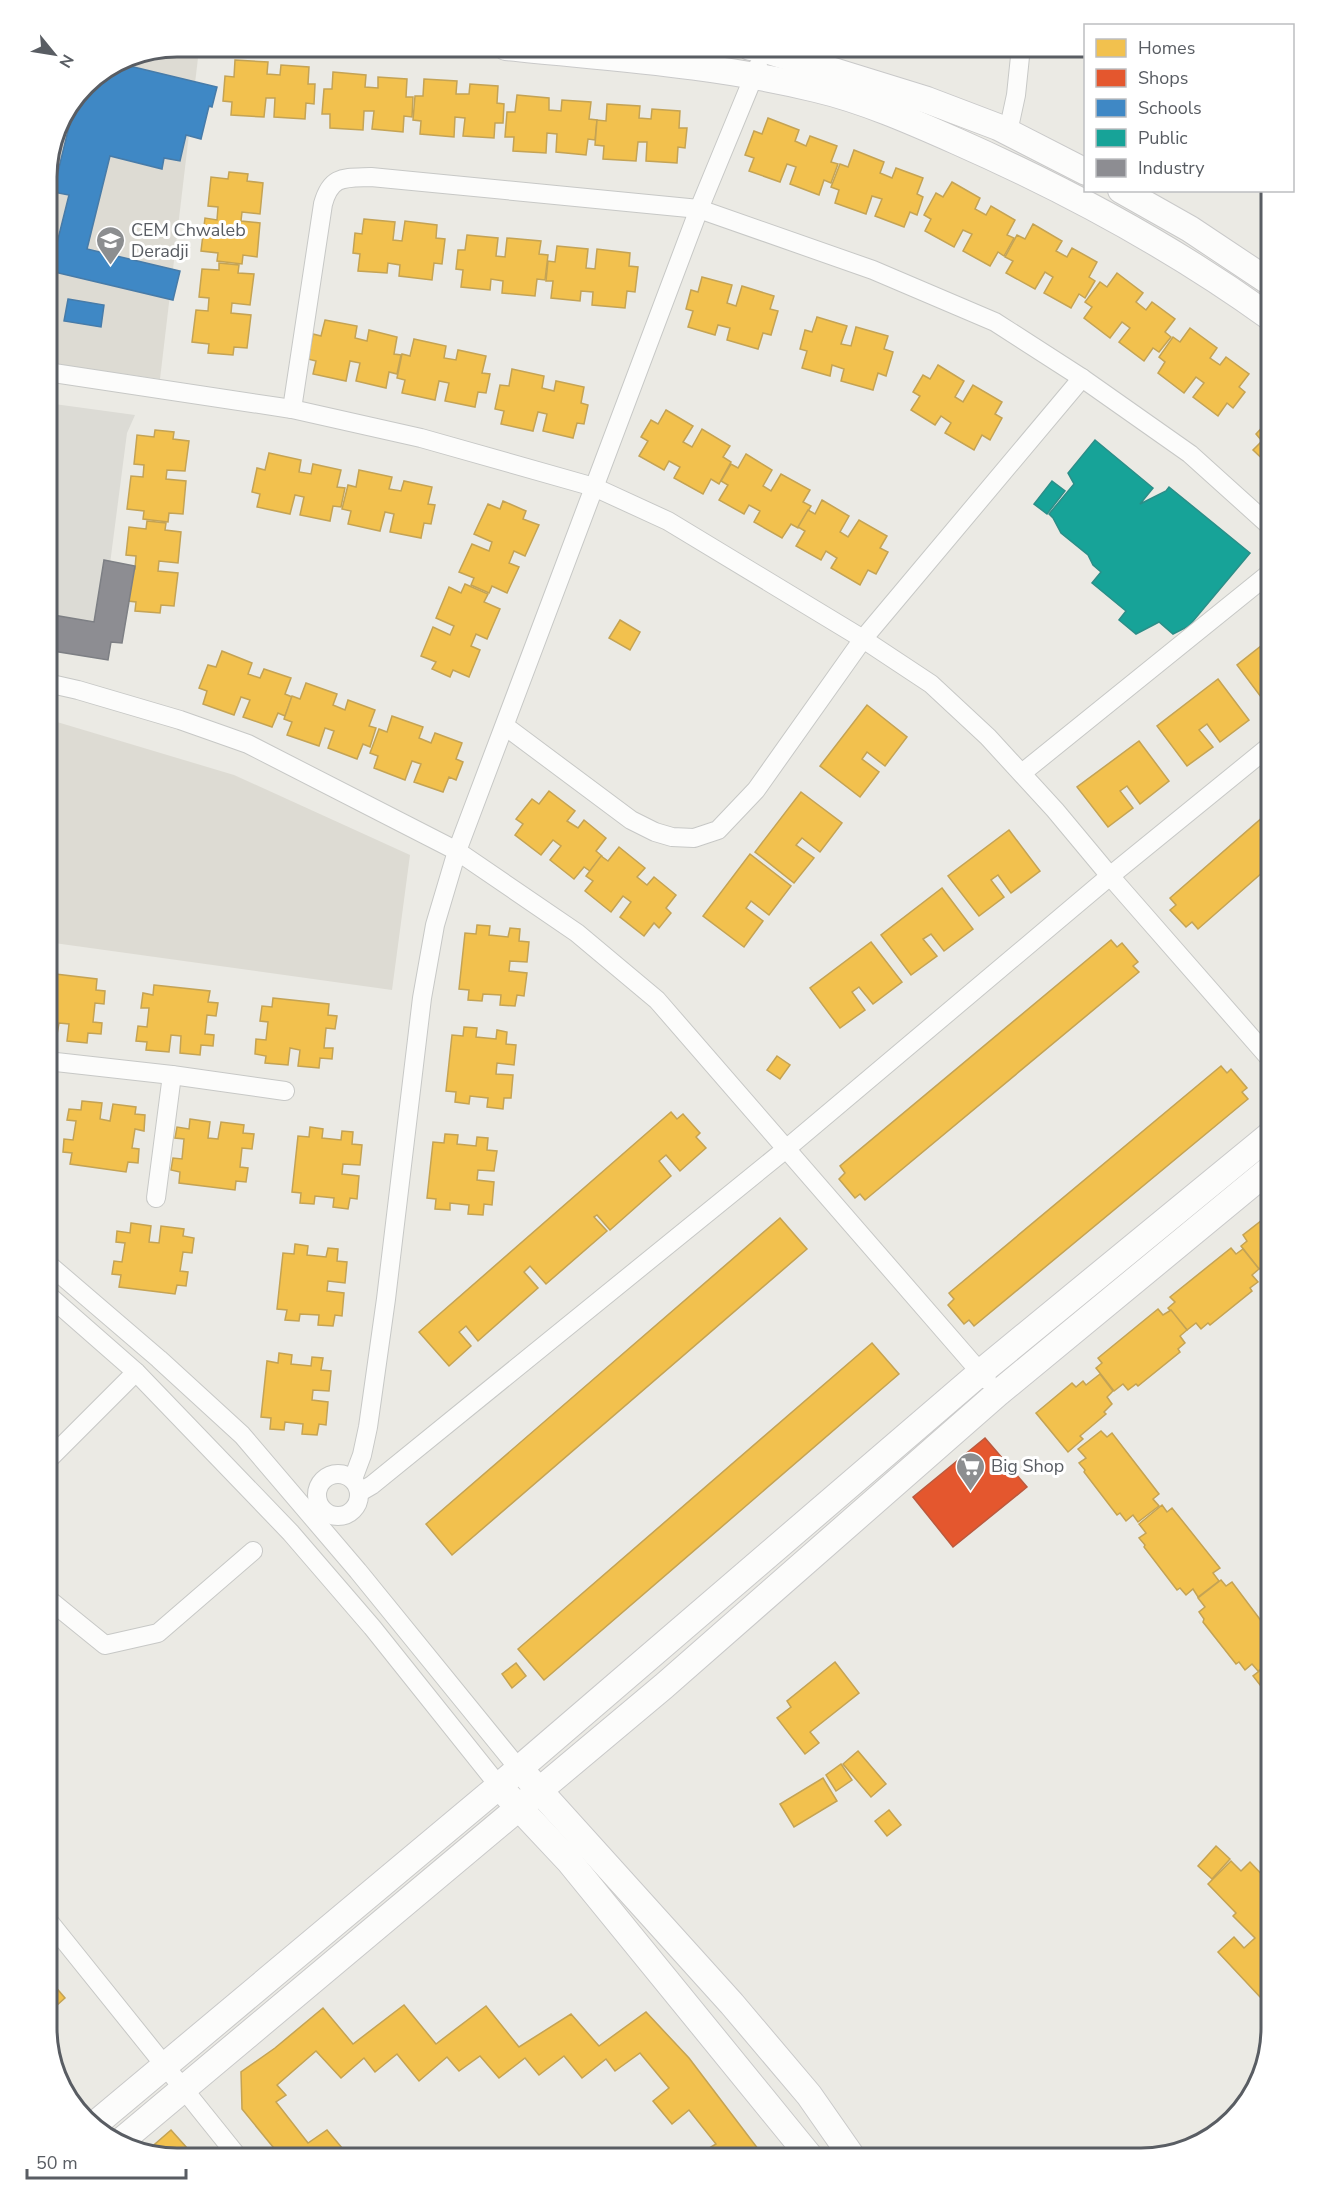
<svg xmlns="http://www.w3.org/2000/svg" width="1318" height="2205" font-family="'Nunito Sans',sans-serif">
<rect width="100%" height="100%" fill="#ebeae4"/>
<polygon fill="#dcdbd5" points="47,403 135,415 127,433 98,656 47,647"/>
<g fill="#dddbd3">
<polygon points="136,55 198,58 160,379 47,363 47,169 57,127 85,85 128,56"/>
<polygon points="47,719 234,775 410,855 392,990 47,942"/>
</g>
<g fill="#f2c14e" stroke="#c4a354" stroke-width="1.5">
<polygon points="235,60 268,62 267,74 280,75 281,65 309,67 308,84 315,84 314,104 306,103 305,119 274,117 275,98 266,98 264,117 231,115 232,102 223,101 225,76 234,77"/>
<polygon points="333,72 366,75 365,87 378,88 378,77 407,79 406,97 413,97 412,117 404,116 403,132 372,129 374,111 364,111 363,130 330,128 330,114 322,114 324,89 332,89"/>
<polygon points="424,79 457,81 456,94 469,94 470,84 498,86 497,103 504,104 503,123 495,123 494,138 463,136 465,118 455,117 454,137 420,134 421,121 413,120 415,96 423,96"/>
<polygon points="517,95 549,98 549,110 561,111 562,100 591,102 589,119 597,120 595,140 588,139 586,155 556,152 557,134 547,133 546,153 513,151 514,137 505,137 507,112 515,112"/>
<polygon points="607,104 640,106 639,118 651,119 652,109 680,111 679,128 687,128 685,148 678,147 677,163 646,161 647,142 638,142 636,161 603,159 604,146 595,145 597,120 606,121"/>
<polygon points="768,118 799,130 795,141 806,146 810,136 837,146 831,162 838,164 831,183 824,180 819,195 790,184 796,167 787,164 780,182 749,171 754,158 745,155 754,131 762,134"/>
<polygon points="854,150 884,162 880,173 892,178 896,168 923,178 917,194 923,197 917,215 910,212 904,227 875,216 882,199 872,196 866,214 835,203 839,190 831,187 840,164 848,167"/>
<polygon points="229,172 248,174 247,181 263,183 260,214 242,212 241,221 260,223 257,257 243,255 242,264 217,261 218,253 201,251 205,218 217,220 218,207 208,206 211,177 228,179"/>
<polygon points="952,182 980,198 975,209 986,215 991,206 1015,220 1007,235 1014,238 1004,256 998,252 990,266 963,251 972,234 963,230 954,247 925,231 931,219 924,215 936,193 943,197"/>
<polygon points="364,219 395,222 393,240 402,241 405,221 437,225 436,238 445,239 442,264 434,263 432,280 399,276 400,265 388,263 387,273 358,271 360,254 353,253 355,233 362,234"/>
<polygon points="1033,224 1062,241 1056,251 1067,257 1072,248 1097,262 1089,277 1095,281 1085,298 1079,294 1071,308 1044,293 1053,277 1045,272 1035,289 1006,273 1013,261 1005,257 1017,235 1025,239"/>
<polygon points="467,235 498,238 496,256 505,257 507,238 541,241 539,254 548,255 545,280 537,279 535,296 502,293 503,281 491,279 490,290 461,287 463,270 456,269 458,250 465,250"/>
<polygon points="557,246 588,249 586,268 595,269 597,249 630,253 629,266 638,267 635,292 627,291 625,308 592,305 593,292 581,291 580,301 551,298 553,281 546,281 548,261 555,262"/>
<polygon points="219,263 239,265 238,273 254,274 250,305 232,303 231,313 251,315 247,348 234,347 233,355 208,353 209,344 192,342 196,310 208,311 209,298 199,297 202,269 219,270"/>
<polygon points="1117,273 1143,293 1136,302 1146,310 1152,302 1175,319 1165,332 1171,337 1159,352 1153,348 1144,361 1119,342 1130,328 1122,322 1110,338 1084,318 1092,307 1085,302 1100,282 1107,287"/>
<polygon points="702,277 732,285 727,303 736,306 742,286 774,296 770,309 778,311 771,335 763,333 758,349 727,340 730,328 718,325 715,335 688,327 693,311 686,309 691,290 698,292"/>
<polygon points="817,317 847,326 841,344 851,346 856,327 888,336 884,349 893,352 886,376 878,373 873,390 841,381 844,369 832,365 830,376 802,368 807,351 800,349 805,330 812,332"/>
<polygon points="325,320 357,326 355,338 367,341 369,330 397,337 394,354 401,355 397,374 389,372 386,388 356,381 360,363 350,361 346,381 313,374 316,361 308,359 313,334 321,336"/>
<polygon points="1190,328 1217,348 1210,358 1220,365 1226,357 1249,374 1239,387 1245,392 1233,408 1227,403 1218,416 1193,397 1204,383 1196,377 1184,393 1158,373 1165,362 1159,357 1173,337 1180,342"/>
<polygon points="414,339 446,346 444,358 456,360 458,350 486,356 482,373 490,374 486,393 478,392 475,407 445,401 449,383 439,381 435,400 402,393 405,380 397,378 402,354 410,356"/>
<polygon points="938,365 964,381 955,397 963,402 973,385 1002,402 995,414 1002,418 990,440 982,435 974,450 945,433 951,423 941,416 935,425 911,410 920,396 913,392 923,375 930,379"/>
<polygon points="512,369 544,376 542,388 554,391 556,381 584,387 581,403 588,405 584,424 577,423 573,438 543,431 547,414 538,412 533,431 501,424 504,411 495,409 500,385 509,386"/>
<polygon points="666,410 693,426 683,442 692,447 702,429 730,446 723,457 731,462 719,484 711,479 703,494 674,478 680,467 669,461 664,470 639,456 648,441 641,437 651,420 658,424"/>
<polygon points="1271,418 1271,467 1253,450 1262,441 1256,434"/>
<polygon points="155,430 174,432 173,439 189,441 185,471 167,470 166,479 186,481 183,514 169,513 168,522 143,519 144,511 127,509 131,476 143,477 144,465 134,464 137,435 154,437"/>
<polygon points="269,453 301,460 299,472 311,474 313,464 341,470 337,487 345,488 341,507 333,506 330,521 300,515 304,497 295,495 290,514 257,507 260,494 252,492 257,468 265,470"/>
<polygon points="746,454 772,470 763,486 771,491 781,474 810,490 803,502 811,506 798,528 791,524 782,538 754,522 760,511 749,505 744,514 719,500 728,485 721,481 731,464 738,468"/>
<polygon points="359,470 392,477 389,489 401,491 404,481 432,487 428,504 435,505 431,524 424,523 421,538 390,532 394,514 385,512 380,531 348,524 351,511 342,509 348,485 356,487"/>
<polygon points="822,500 849,516 840,532 848,537 859,520 887,536 880,548 888,552 876,574 868,570 860,585 831,568 837,558 826,551 821,560 796,546 805,531 798,527 808,510 815,514"/>
<polygon points="503,501 526,511 523,519 539,525 525,556 514,551 509,563 519,567 507,593 492,586 489,593 471,585 474,578 459,572 472,544 489,551 492,542 474,534 488,504 500,509"/>
<polygon points="147,521 166,523 165,530 181,532 178,563 159,561 158,571 178,573 174,606 161,605 160,613 135,611 136,602 119,600 123,568 135,569 136,556 126,555 129,527 146,529"/>
<polygon points="465,584 488,594 484,602 500,609 487,639 476,634 471,646 480,650 469,677 453,670 450,677 432,669 436,662 421,656 433,627 450,635 454,626 436,618 449,587 461,593"/>
<polygon points="620,620 640,632 630,650 609,638"/>
<polygon points="1271,638 1271,702 1267,705 1237,665"/>
<polygon points="222,651 252,663 248,674 260,678 264,669 291,678 285,694 292,697 285,716 278,713 272,727 243,717 250,700 241,697 234,715 203,704 207,691 199,688 208,665 216,667"/>
<polygon points="1218,679 1249,720 1220,742 1207,724 1199,730 1213,747 1187,766 1157,726"/>
<polygon points="306,683 337,694 333,705 345,710 348,700 375,710 369,726 376,728 370,747 363,744 357,759 328,748 334,731 325,728 319,746 287,735 292,722 284,719 292,696 300,699"/>
<polygon points="867,705 907,737 885,766 867,752 862,759 879,772 860,797 820,766"/>
<polygon points="392,716 423,727 419,738 431,743 435,733 462,743 456,759 463,762 456,780 449,777 443,792 414,782 421,764 412,761 405,780 374,768 378,756 370,753 379,729 387,732"/>
<polygon points="1139,741 1169,781 1140,804 1127,786 1120,791 1133,808 1108,827 1077,787"/>
<polygon points="549,791 575,811 567,821 578,828 584,820 606,838 596,851 602,856 590,871 584,867 574,879 550,860 561,846 553,840 541,855 515,835 523,824 516,819 532,799 539,804"/>
<polygon points="801,792 842,823 820,852 802,838 796,845 814,858 794,883 755,852"/>
<polygon points="1271,810 1271,865 1198,929 1192,922 1186,927 1170,910 1176,905 1170,898"/>
<polygon points="1009,830 1040,871 1011,893 998,875 991,880 1004,897 979,916 948,876"/>
<polygon points="619,847 645,868 637,877 647,885 654,877 676,895 666,908 671,913 659,928 654,923 644,936 620,917 631,902 623,896 611,912 585,891 593,881 586,876 601,856 608,861"/>
<polygon points="750,854 791,886 769,915 751,901 746,908 763,921 744,947 703,916"/>
<polygon points="942,888 973,929 944,951 931,934 923,939 937,956 911,975 881,935"/>
<polygon points="477,925 490,926 489,935 508,937 510,928 520,929 519,941 529,942 527,962 510,961 509,971 527,973 524,996 517,995 515,1006 500,1005 501,995 483,994 482,1001 468,1000 469,990 459,989 465,933 476,934"/>
<polygon points="1111,940 1117,947 1122,943 1138,962 1133,966 1139,972 865,1200 860,1194 855,1198 839,1179 845,1173 840,1166"/>
<polygon points="871,942 902,982 873,1004 859,987 852,992 865,1010 840,1028 810,988"/>
<polygon points="47,973 97,979 96,990 105,991 104,1004 95,1003 93,1022 102,1023 101,1034 88,1033 87,1043 67,1041 69,1024 59,1023 56,1040 47,1039"/>
<polygon points="154,985 210,991 208,1002 218,1003 216,1016 207,1015 205,1034 214,1035 213,1046 201,1045 200,1055 180,1053 181,1036 171,1035 169,1052 146,1050 147,1042 136,1041 138,1026 147,1027 149,1008 141,1008 143,993 153,995"/>
<polygon points="273,998 329,1004 328,1015 337,1016 335,1029 326,1028 324,1048 333,1048 332,1059 320,1058 319,1068 298,1066 300,1050 290,1048 288,1065 265,1063 266,1056 255,1054 256,1039 266,1040 268,1022 260,1021 262,1006 272,1007"/>
<polygon points="464,1027 477,1028 476,1037 496,1039 497,1030 507,1032 506,1044 516,1045 514,1065 497,1063 496,1074 513,1075 511,1098 504,1098 503,1109 487,1107 488,1098 470,1096 469,1104 455,1102 456,1092 446,1091 452,1035 463,1036"/>
<polygon points="777,1056 790,1065 780,1079 767,1070"/>
<polygon points="1221,1066 1227,1073 1231,1069 1247,1088 1242,1092 1248,1099 974,1326 969,1320 964,1324 948,1305 954,1299 949,1293"/>
<polygon points="82,1101 102,1103 100,1119 110,1121 113,1104 136,1107 135,1114 145,1115 144,1131 135,1129 132,1148 139,1149 138,1163 128,1162 126,1172 70,1164 72,1153 63,1152 64,1139 73,1140 76,1121 67,1120 69,1109 81,1110"/>
<polygon points="671,1112 677,1119 683,1114 700,1133 696,1137 706,1148 680,1171 666,1155 659,1161 671,1176 610,1230 597,1215 594,1217 607,1231 546,1284 530,1266 524,1272 538,1288 478,1341 466,1326 459,1332 471,1346 449,1366 419,1332"/>
<polygon points="190,1119 210,1122 208,1138 218,1139 221,1122 244,1125 243,1133 254,1134 252,1149 242,1148 240,1167 248,1168 246,1182 236,1181 235,1190 179,1183 180,1172 171,1170 173,1158 182,1159 184,1139 175,1138 177,1127 189,1129"/>
<polygon points="310,1127 323,1129 322,1138 341,1140 342,1131 353,1132 352,1144 362,1145 360,1165 343,1164 342,1174 359,1176 357,1199 350,1198 348,1209 333,1207 334,1198 315,1196 314,1204 300,1203 301,1193 292,1192 298,1136 309,1137"/>
<polygon points="445,1134 458,1135 457,1144 476,1146 477,1137 488,1138 487,1150 497,1151 494,1171 478,1170 477,1180 494,1182 492,1205 484,1204 483,1215 468,1214 469,1205 450,1203 450,1210 435,1209 436,1199 427,1198 433,1142 444,1143"/>
<polygon points="1271,1213 1271,1266 1269,1262 1259,1269 1241,1246 1247,1241 1243,1235"/>
<polygon points="780,1218 807,1249 452,1555 426,1524"/>
<polygon points="131,1223 151,1226 149,1242 159,1243 161,1226 184,1229 183,1236 194,1238 192,1253 183,1252 180,1271 188,1272 186,1286 177,1285 175,1294 119,1287 121,1275 112,1274 114,1261 122,1262 125,1243 116,1242 117,1231 130,1233"/>
<polygon points="295,1244 308,1246 307,1255 326,1257 328,1248 338,1249 337,1261 347,1262 345,1283 328,1281 327,1291 344,1293 342,1316 335,1315 333,1326 318,1325 319,1315 300,1314 299,1321 285,1320 287,1310 277,1309 283,1253 294,1254"/>
<polygon points="1231,1248 1236,1254 1243,1249 1259,1269 1252,1275 1258,1282 1250,1288 1252,1291 1210,1325 1208,1323 1201,1329 1196,1323 1187,1330 1168,1308 1175,1302 1170,1297"/>
<polygon points="1158,1309 1163,1315 1171,1310 1187,1330 1180,1336 1185,1343 1178,1349 1180,1352 1138,1386 1136,1384 1128,1390 1123,1384 1114,1391 1096,1368 1102,1363 1098,1358"/>
<polygon points="872,1343 899,1374 544,1680 518,1649"/>
<polygon points="279,1353 292,1355 291,1364 311,1366 312,1357 323,1358 321,1370 331,1371 329,1391 313,1390 312,1400 328,1402 326,1425 319,1424 317,1435 302,1434 303,1424 285,1422 284,1430 270,1429 271,1418 261,1417 267,1361 278,1363"/>
<polygon points="1100,1374 1113,1391 1107,1397 1112,1404 1104,1412 1106,1414 1080,1436 1083,1439 1068,1452 1036,1413 1072,1383 1076,1387 1083,1381 1086,1385"/>
<polygon points="1101,1431 1107,1437 1112,1433 1159,1494 1153,1499 1159,1506 1138,1522 1133,1515 1126,1521 1120,1513 1117,1515 1084,1472 1085,1470 1079,1463 1086,1458 1078,1449"/>
<polygon points="1162,1505 1167,1512 1172,1508 1220,1568 1213,1573 1219,1581 1198,1597 1193,1589 1186,1595 1180,1588 1177,1590 1144,1547 1145,1545 1139,1538 1146,1533 1139,1524"/>
<polygon points="1221,1580 1226,1586 1232,1582 1271,1634 1271,1661 1258,1671 1252,1664 1245,1670 1239,1662 1236,1664 1203,1622 1204,1619 1199,1612 1205,1607 1198,1598"/>
<polygon points="835,1662 859,1693 810,1732 819,1743 805,1754 777,1718 791,1707 787,1701"/>
<polygon points="1271,1662 1271,1699 1253,1676"/>
<polygon points="516,1663 526,1676 512,1688 502,1674"/>
<polygon points="858,1751 886,1784 871,1797 843,1764"/>
<polygon points="841,1764 852,1780 836,1791 826,1775"/>
<polygon points="823,1778 837,1801 794,1827 780,1804"/>
<polygon points="889,1810 901,1825 887,1836 875,1821"/>
<polygon points="1216,1846 1230,1859 1212,1879 1198,1866"/>
<polygon points="1231,1861 1241,1871 1250,1862 1271,1884 1271,1999 1265,1992 1260,1997 1218,1952 1234,1937 1244,1948 1255,1938 1233,1916 1236,1913 1208,1884"/>
<polygon points="47,1977 65,1998 47,2014"/>
<polygon points="404,2005 436,2044 486,2006 519,2047 571,2014 599,2046 646,2012 689,2058 765,2158 702,2158 708,2154 706,2150 716,2144 689,2110 672,2124 653,2101 669,2088 640,2053 615,2071 606,2059 582,2078 564,2056 539,2075 525,2058 499,2078 480,2056 459,2071 447,2057 419,2081 397,2054 375,2072 364,2058 341,2078 316,2051 277,2085 286,2095 276,2102 308,2143 327,2130 348,2155 343,2158 282,2158 242,2109 241,2072 275,2048 323,2008 353,2044"/>
<polygon points="171,2130 196,2158 169,2158 147,2151"/>
</g>
<polygon fill="#e4572e" stroke="#ba593e" stroke-width="1.5" points="985,1438 1027,1487 953,1547 913,1497"/>
<g fill="#3f88c5" stroke="#477ba8" stroke-width="1.5">
<polygon points="117,63 217,87 212,107 209,106 201,139 186,135 180,161 164,158 162,169 110,156 87,249 180,271 173,300 50,271 69,195 53,192 76,98 85,85"/>
<polygon points="68,299 104,305 101,327 64,321"/>
</g>
<g fill="#17a398" stroke="#2b8e88" stroke-width="1.5">
<polygon points="1095,440 1153,488 1140,504 1166,491 1169,487 1250,553 1189,626 1173,634 1159,622 1136,634 1119,620 1126,611 1092,583 1101,572 1093,565 1088,555 1061,533 1053,518 1049,514 1074,484 1068,473"/>
<polygon points="1052,481 1065,491 1047,514 1034,504"/>
</g>
<polygon fill="#8d8d92" stroke="#7d7f84" stroke-width="1.5" points="104,560 135,566 122,643 111,642 108,660 47,650 47,614 94,622"/>
<g fill="none" stroke-linecap="round" stroke-linejoin="round">
<defs>
<g id="minor">
<polyline points="1008,132 1016,95 1021,47"/>
<polyline points="47,372 292,409 421,438 594,487 668,521 863,639 931,684 988,737 1055,810 1110,876 1271,1060"/>
<path d="M292,409l31,-205c8,-29 21,-26 48,-27l328,32 174,61 122,52 87,56 108,76 81,73"/>
<polyline points="47,683 78,690 180,720 248,744 457,851 577,933 657,1000 987,1380"/>
<polyline points="505,726 631,820 655,832 672,837 694,838 718,830 756,790 863,639 1082,378"/>
<polyline points="1022,773 1271,572"/>
<polyline points="47,1061 172,1075 285,1091"/>
<polyline points="156,1198 172,1075"/>
<polyline points="47,1263 159,1359 242,1435 358,1571 519,1769"/>
<polyline points="47,1294 136,1372 291,1533 372,1627 499,1786"/>
<polyline points="47,1461 136,1372"/>
<circle cx="338" cy="1495" r="21"/>
<polyline points="353,1479 362,1455 368,1427 386,1299 422,998 435,925 457,851 699,209 758,66"/>
<polyline points="360,1492 372,1485 786,1149 1110,876 1271,745"/>
<polyline points="47,1598 105,1645 158,1633 253,1551"/>
<polyline points="47,1919 239,2158"/>
</g>
<g id="secondary">
<path d="M506,47c104,11 208,17 310,42 47,11 95,32 140,52 111,49 217,106 315,177"/>
<polyline points="750,47 762,49 927,100 998,127 1086,172"/>
<polyline points="1121,190 1190,229 1271,283"/>
<polyline points="528,1778 732,2004 809,2095 853,2158"/>
<polyline points="508,1796 569,1861 811,2158"/>
<polyline points="94,2125 499,1786 981,1372 1271,1134"/>
<polyline points="120,2142 664,1686 997,1394 1271,1168"/>
</g>
</defs>
<use href="#minor" stroke="#c7c8c6" stroke-width="20"/>
<use href="#secondary" stroke="#c9c9c9" stroke-width="28"/>
<use href="#minor" stroke="#fcfcfb" stroke-width="18"/>
<use href="#secondary" stroke="#fcfcfb" stroke-width="26"/>
</g>
<defs>
<symbol id="school-pin" viewBox="-11 -11 22 30"><path d="M0 17L-7.5 6A9.5 9.5 0 1 1 7.5 6Z" fill="#8c8e90" stroke="#fff"/><path d="M0-5L7-2L0 1L-7-2ZM-4 1L0 2.5L4 1V4Q0 6-4 4Z" fill="#fff"/></symbol>
<symbol id="supermarket-pin" viewBox="-11 -11 22 30"><path d="M0 17L-7.5 6A9.5 9.5 0 1 1 7.5 6Z" fill="#8c8e90" stroke="#fff"/><path d="M-6-5.5h2.5l.6 2H6L4.5 2H-2.5L-4.4-4H-6ZM-1.5 3.2a1.3 1.3 0 1 0 .1 0ZM3 3.2a1.3 1.3 0 1 0 .1 0Z" fill="#fff"/></symbol>
</defs>
<g fill-rule="evenodd">
<use href="#school-pin" x="94" y="224" width="33" height="45"/>
<use href="#supermarket-pin" x="954" y="1450" width="33" height="45"/>
</g>
<g text-anchor="middle" dominant-baseline="central" stroke-width="6" stroke-linejoin="round" paint-order="stroke">
<g font-size="18" fill="#595d63" stroke="#fff" text-anchor="start">
<text x="131" y="230">CEM Chwaleb<tspan x="131" dy="21">Deradji</tspan></text>
<text x="991" y="1466">Big Shop</text>
</g>
</g>
<path d="M0 0H1318V2205H0ZM177 57H1141A120 120 0 0 1 1261 177V2028A120 120 0 0 1 1141 2148H177A120 120 0 0 1 57 2028V177A120 120 0 0 1 177 57Z" fill="#fff" fill-rule="evenodd"/>
<path fill="none" stroke="#595d63" stroke-width="3" d="M177 57H1141A120 120 0 0 1 1261 177V2028A120 120 0 0 1 1141 2148H177A120 120 0 0 1 57 2028V177A120 120 0 0 1 177 57Z"/>
<rect x="1084" y="24" width="210" height="168" fill="#ffffff" stroke="#bdbec1" stroke-width="1.5"/>
<rect x="1096" y="39" width="30" height="18" fill="#f2c14e" stroke="#bdbec1" stroke-width="1.5"/>
<text x="1138" y="54" font-size="18" fill="#595d63">Homes</text>
<rect x="1096" y="69" width="30" height="18" fill="#e4572e" stroke="#bdbec1" stroke-width="1.5"/>
<text x="1138" y="84" font-size="18" fill="#595d63">Shops</text>
<rect x="1096" y="99" width="30" height="18" fill="#3f88c5" stroke="#bdbec1" stroke-width="1.5"/>
<text x="1138" y="114" font-size="18" fill="#595d63">Schools</text>
<rect x="1096" y="129" width="30" height="18" fill="#17a398" stroke="#bdbec1" stroke-width="1.5"/>
<text x="1138" y="144" font-size="18" fill="#595d63">Public</text>
<rect x="1096" y="159" width="30" height="18" fill="#8d8d92" stroke="#bdbec1" stroke-width="1.5"/>
<text x="1138" y="174" font-size="18" fill="#595d63">Industry</text>
<g transform="translate(54 54) rotate(120)" stroke="#ffffff" stroke-width="4.5" paint-order="stroke">
<path d="M0-4.5L10 22L0 15L-10 22Z" fill="#595d63"/>
<text y="-9" font-size="16" font-weight="bold" text-anchor="middle" fill="#595d63">N</text>
</g>
<path d="M27 2169v9h159v-9" fill="none" stroke="#595d63" stroke-width="3"/>
<text x="36" y="2169" font-size="18" fill="#595d63" stroke="#ffffff" stroke-width="4.5" paint-order="stroke">50 m</text>
</svg>
